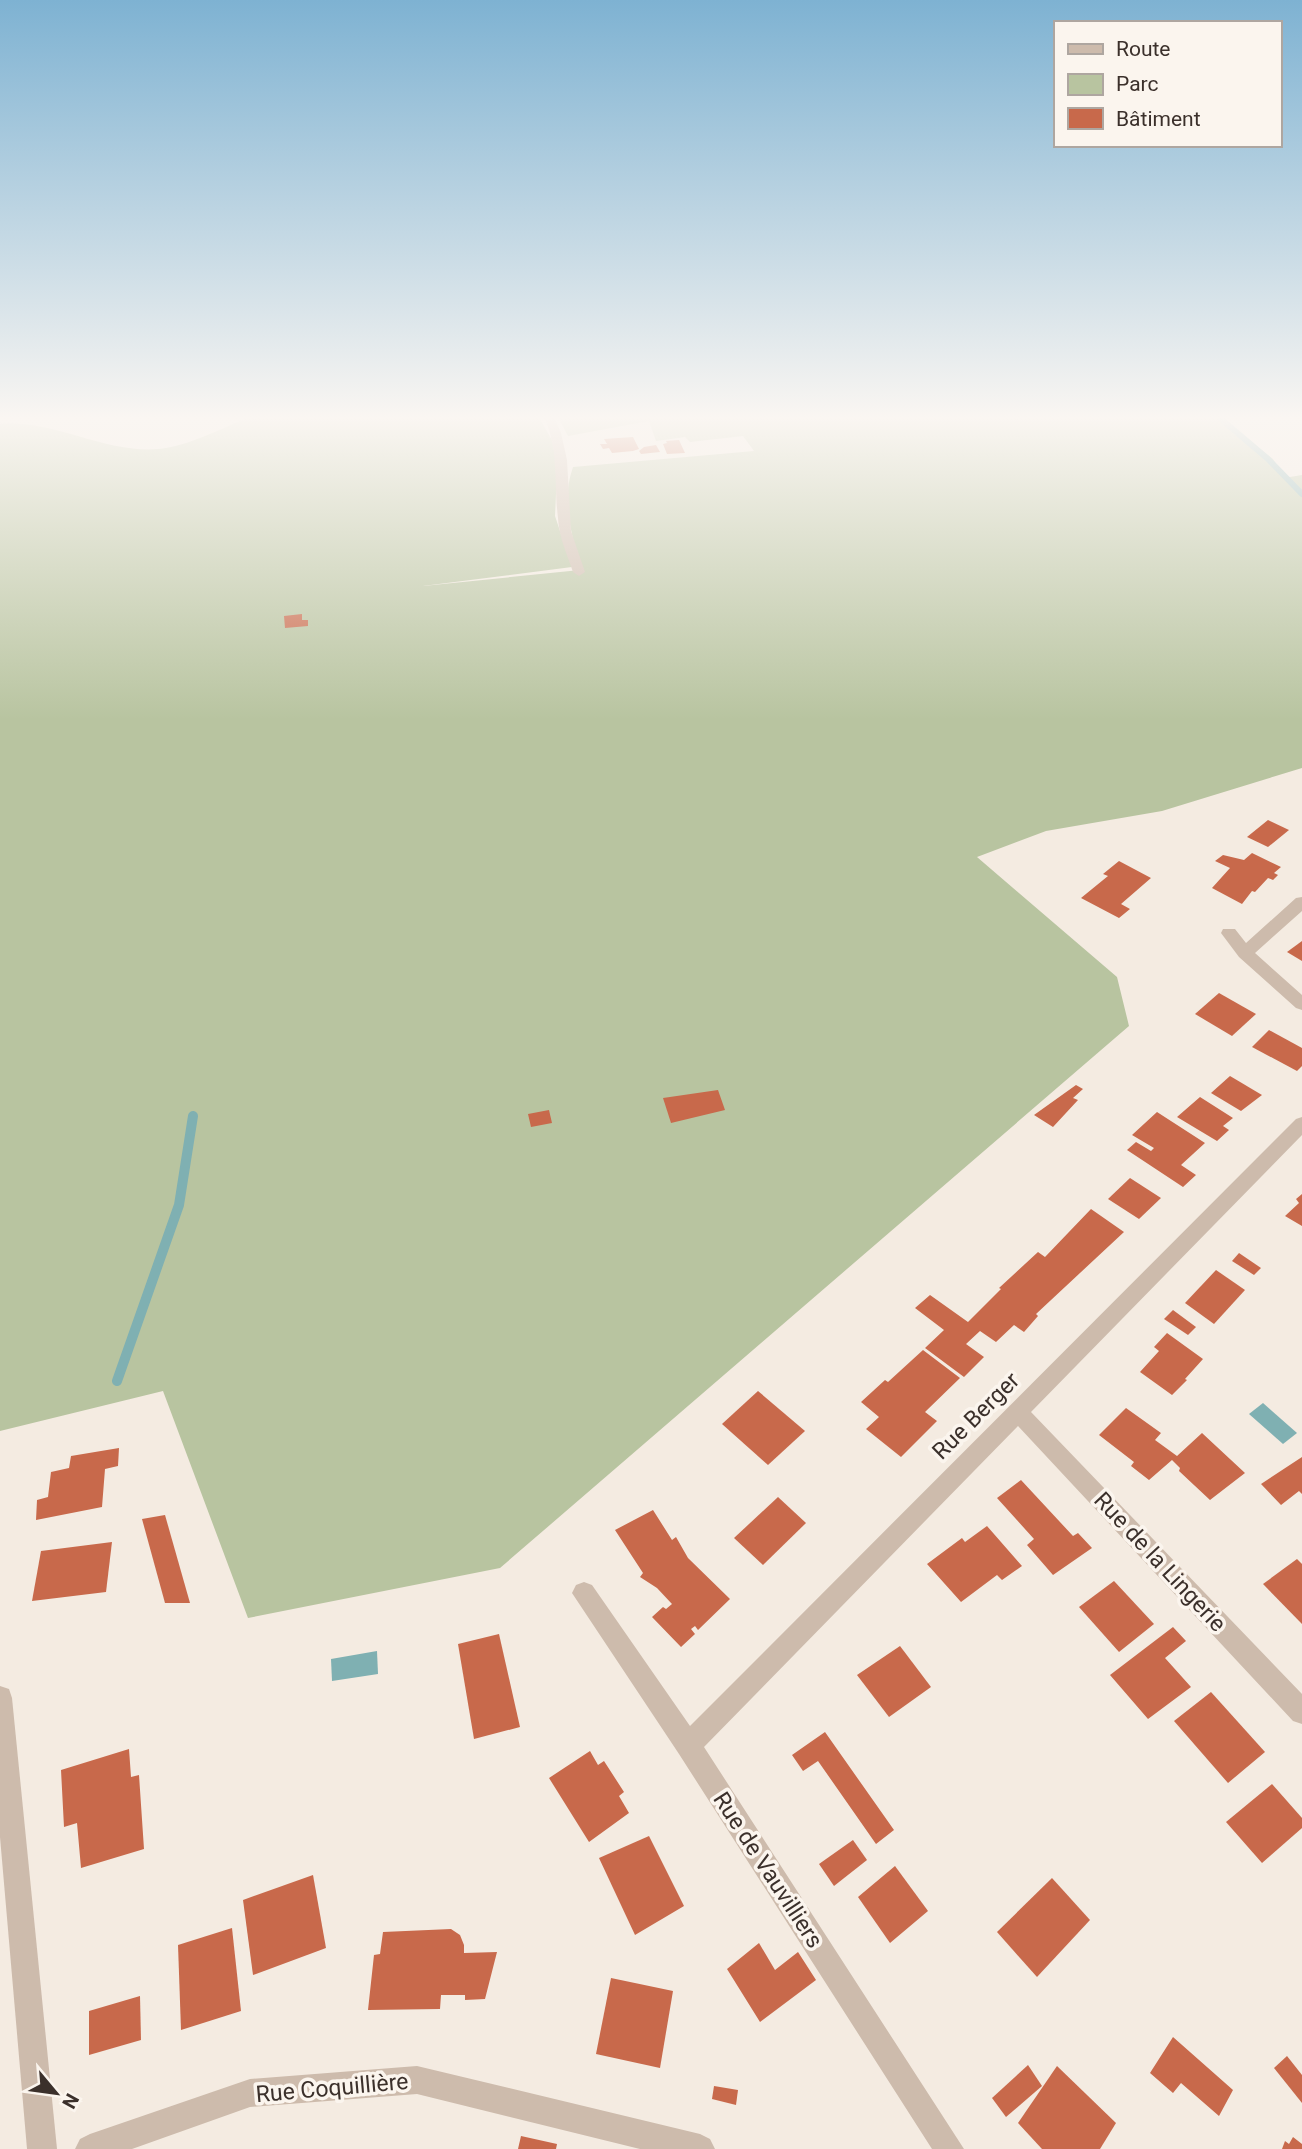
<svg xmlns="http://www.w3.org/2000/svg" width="1302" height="2149" font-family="Roboto,sans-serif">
<rect width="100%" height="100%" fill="#f4ebe1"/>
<path fill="#b8c4a0" d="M245,419h295l18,32 -3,65 17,51 -149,19 157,-16c-7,-37 -20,-66 -7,-103l181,-16 -11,-15 -53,6 -5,-5 -29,4 -7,-20 -81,15 -9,-17h664l50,40 11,19 18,-3v293l-140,43 -116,20 -69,26 140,120 12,49 -629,542 -252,50 -85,-227 -163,40v-1007c54,-5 105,30 159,25 29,-3 59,-19 86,-30z"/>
<g fill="#7fb0b2">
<polygon points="1263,1403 1297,1433 1283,1444 1249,1414"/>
<polygon points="377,1651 378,1674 332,1681 331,1659"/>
</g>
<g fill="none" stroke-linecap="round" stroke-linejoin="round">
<polyline stroke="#7fb0b2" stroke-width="6" points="1221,419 1268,459 1302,494"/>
<polyline stroke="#7fb0b2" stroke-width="10" points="117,1381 179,1205 193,1116"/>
</g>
<g fill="#c8694b">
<polygon points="633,437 639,449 633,451 612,453 609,448 603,449 600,444 607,444 604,439"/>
<polygon points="679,440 685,453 667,454 663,444 667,443 666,441"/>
<polygon points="656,445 660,452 641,454 639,451 644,447"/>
<polygon points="302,614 302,620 308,620 308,626 285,628 284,616"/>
<polygon points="1268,820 1289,830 1268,847 1247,837"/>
<polygon points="1252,853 1281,867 1274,873 1278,875 1273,880 1268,878 1255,892 1252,891 1242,904 1212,888 1230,868 1215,861 1223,855 1244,860"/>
<polygon points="1119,861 1151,878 1121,904 1130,909 1119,918 1081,898 1108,876 1103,874"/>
<polygon points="1302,941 1302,961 1287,952"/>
<polygon points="1219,993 1256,1014 1232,1036 1195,1014"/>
<polygon points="1269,1030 1302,1048 1302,1066 1297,1071 1252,1047"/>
<polygon points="1230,1076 1262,1095 1241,1111 1211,1093"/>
<polygon points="1076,1085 1083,1089 1073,1098 1078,1100 1053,1127 1034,1115"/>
<polygon points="718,1090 725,1110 671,1123 663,1098"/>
<polygon points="1200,1097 1233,1118 1223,1126 1229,1130 1217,1141 1177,1117"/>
<polygon points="549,1110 552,1123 531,1127 528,1114"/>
<polygon points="1157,1112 1205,1143 1181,1165 1196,1175 1183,1187 1127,1150 1136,1142 1151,1151 1154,1148 1132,1135"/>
<polygon points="1130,1178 1161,1198 1139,1219 1108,1199"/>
<polygon points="1302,1194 1302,1226 1285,1216 1299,1203 1296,1199"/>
<polygon points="1091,1209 1124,1232 1036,1314 1038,1316 1024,1332 1014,1325 996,1342 980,1331 966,1344 984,1357 964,1377 925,1348 944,1330 915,1308 930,1295 968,1322 1001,1289 999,1288 1038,1252 1045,1257"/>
<polygon points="1239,1253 1261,1268 1254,1275 1232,1261"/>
<polygon points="1216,1270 1245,1290 1214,1324 1185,1303"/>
<polygon points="1173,1310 1196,1327 1188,1335 1164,1319"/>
<polygon points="1167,1333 1203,1359 1185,1379 1187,1380 1172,1395 1140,1372 1159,1351 1154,1347"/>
<polygon points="923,1350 960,1378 925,1412 937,1421 901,1457 866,1429 879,1417 861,1402 885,1380 888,1382"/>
<polygon points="758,1391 805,1431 768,1465 722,1424"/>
<polygon points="1126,1408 1161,1433 1155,1440 1177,1456 1202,1433 1245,1473 1210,1500 1179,1471 1180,1468 1172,1460 1149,1480 1131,1466 1134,1462 1099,1435"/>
<polygon points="119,1448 118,1466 105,1469 102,1507 36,1520 37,1500 48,1497 51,1472 69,1468 71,1456"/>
<polygon points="1302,1457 1302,1494 1299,1491 1281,1505 1261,1484"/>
<polygon points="1021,1480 1073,1536 1078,1533 1092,1548 1053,1575 1027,1545 1034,1539 997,1498"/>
<polygon points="778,1497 806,1523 763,1565 734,1538"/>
<polygon points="653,1510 672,1540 676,1537 688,1558 730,1599 698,1630 695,1626 691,1629 695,1634 681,1647 652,1617 663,1607 666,1609 672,1604 657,1588 640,1577 643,1573 615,1530"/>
<polygon points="165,1515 190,1603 165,1603 142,1519"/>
<polygon points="987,1526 1022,1566 1002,1580 997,1575 961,1602 927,1564 962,1538 965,1542"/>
<polygon points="112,1542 106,1592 32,1601 41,1551"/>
<polygon points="1297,1559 1302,1564 1302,1624 1263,1584"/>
<polygon points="1114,1581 1154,1624 1119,1652 1079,1607"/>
<polygon points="1173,1627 1186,1641 1165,1658 1191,1687 1148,1719 1110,1675"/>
<polygon points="499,1634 520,1727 474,1739 458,1644"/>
<polygon points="900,1646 931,1687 889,1717 857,1675"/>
<polygon points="1211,1692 1265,1752 1228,1783 1174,1721"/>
<polygon points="825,1732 894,1830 876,1844 818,1761 803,1771 792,1755"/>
<polygon points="129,1749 131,1777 139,1775 144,1849 81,1868 77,1823 64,1827 61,1770"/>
<polygon points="590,1751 598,1765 604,1761 624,1792 619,1796 629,1813 589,1842 549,1778"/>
<polygon points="1272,1784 1302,1818 1302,1828 1262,1863 1226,1822"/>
<polygon points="649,1836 684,1906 635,1935 599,1858"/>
<polygon points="853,1840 867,1860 834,1886 819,1864"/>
<polygon points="895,1866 928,1911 890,1943 858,1897"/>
<polygon points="313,1875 326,1948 253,1975 243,1900"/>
<polygon points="1052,1878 1090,1920 1037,1977 997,1932"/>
<polygon points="232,1928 241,2011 181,2030 178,1945"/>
<polygon points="451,1929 460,1935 464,1945 464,1953 497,1952 485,1999 465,2000 465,1995 441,1995 440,2009 368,2010 374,1955 380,1954 383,1932"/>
<polygon points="759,1943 775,1970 798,1952 816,1980 760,2022 727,1969"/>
<polygon points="611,1978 673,1991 660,2068 596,2054"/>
<polygon points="140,1996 141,2040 89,2055 89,2011"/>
<polygon points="1173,2037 1233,2090 1219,2116 1181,2083 1173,2093 1150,2073"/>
<polygon points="1287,2056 1302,2075 1302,2103 1274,2068"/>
<polygon points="1028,2065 1042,2086 1006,2117 992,2098"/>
<polygon points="1057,2066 1116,2123 1100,2149 1042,2149 1018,2123"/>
<polygon points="714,2086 738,2090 736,2105 712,2099"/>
<polygon points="521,2136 557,2144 556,2149 518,2149"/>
<polygon points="1293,2137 1302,2144 1302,2149 1282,2149 1285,2141 1289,2144"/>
</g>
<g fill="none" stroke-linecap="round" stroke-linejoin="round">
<g fill="#cdbbac" fill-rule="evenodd">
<path d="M545,419h10l6,14 6,27 4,71 14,41 -6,4 -6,-4c-6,-18 -14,-35 -15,-54 -4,-34 1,-66 -13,-99z"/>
<polygon points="1302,897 1302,911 1255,953 1302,995 1302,1010 1296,1008 1239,957 1221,933 1223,929 1235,929 1246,943 1296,898"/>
<polygon points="1302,1117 1302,1135 1031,1412 1302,1694 1302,1724 1293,1721 1018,1426 704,1747 964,2149 932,2149 679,1754 572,1593 576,1585 584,1582 592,1585 690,1726 1296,1119"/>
<polygon points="0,1686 9,1689 12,1698 57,2149 27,2149 0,1837"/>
<polygon points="417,2066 700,2134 710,2139 715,2149 640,2149 417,2094 250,2107 132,2149 75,2149 80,2139 90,2134 250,2079"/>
</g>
</g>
<linearGradient id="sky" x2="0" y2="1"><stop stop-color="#7eb2d2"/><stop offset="0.58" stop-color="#faf6f2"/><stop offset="1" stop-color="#faf6f2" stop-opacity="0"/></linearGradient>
<rect width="1302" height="720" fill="url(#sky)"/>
<g text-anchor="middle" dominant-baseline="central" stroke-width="7" stroke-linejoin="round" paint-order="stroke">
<g font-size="23" fill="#3b302b" stroke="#fbf5ee">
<text transform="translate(976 1416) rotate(-45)">Rue Berger</text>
<text transform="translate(1160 1562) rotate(47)">Rue de la Lingerie</text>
<text transform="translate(768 1870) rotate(57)">Rue de Vauvilliers</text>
<text transform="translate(332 2088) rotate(-5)">Rue Coquillière</text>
</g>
</g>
<rect x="1054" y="21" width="228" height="126" fill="#fbf5ee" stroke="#aea6a0" stroke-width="2"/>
<rect x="1068" y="44" width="35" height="10" fill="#cdbbac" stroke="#aea6a0" stroke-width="2"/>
<text x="1116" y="56" font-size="21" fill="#3b302b">Route</text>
<rect x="1068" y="74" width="35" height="21" fill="#b8c4a0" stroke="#aea6a0" stroke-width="2"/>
<text x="1116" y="91" font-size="21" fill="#3b302b">Parc</text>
<rect x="1068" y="108" width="35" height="21" fill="#c8694b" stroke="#aea6a0" stroke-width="2"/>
<text x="1116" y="126" font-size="21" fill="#3b302b">Bâtiment</text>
<g transform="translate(56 2093) rotate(119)" stroke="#fbf5ee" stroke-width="5" paint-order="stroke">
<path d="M0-5L12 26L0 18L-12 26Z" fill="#3b302b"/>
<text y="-10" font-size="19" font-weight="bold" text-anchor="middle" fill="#3b302b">N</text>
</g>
</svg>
